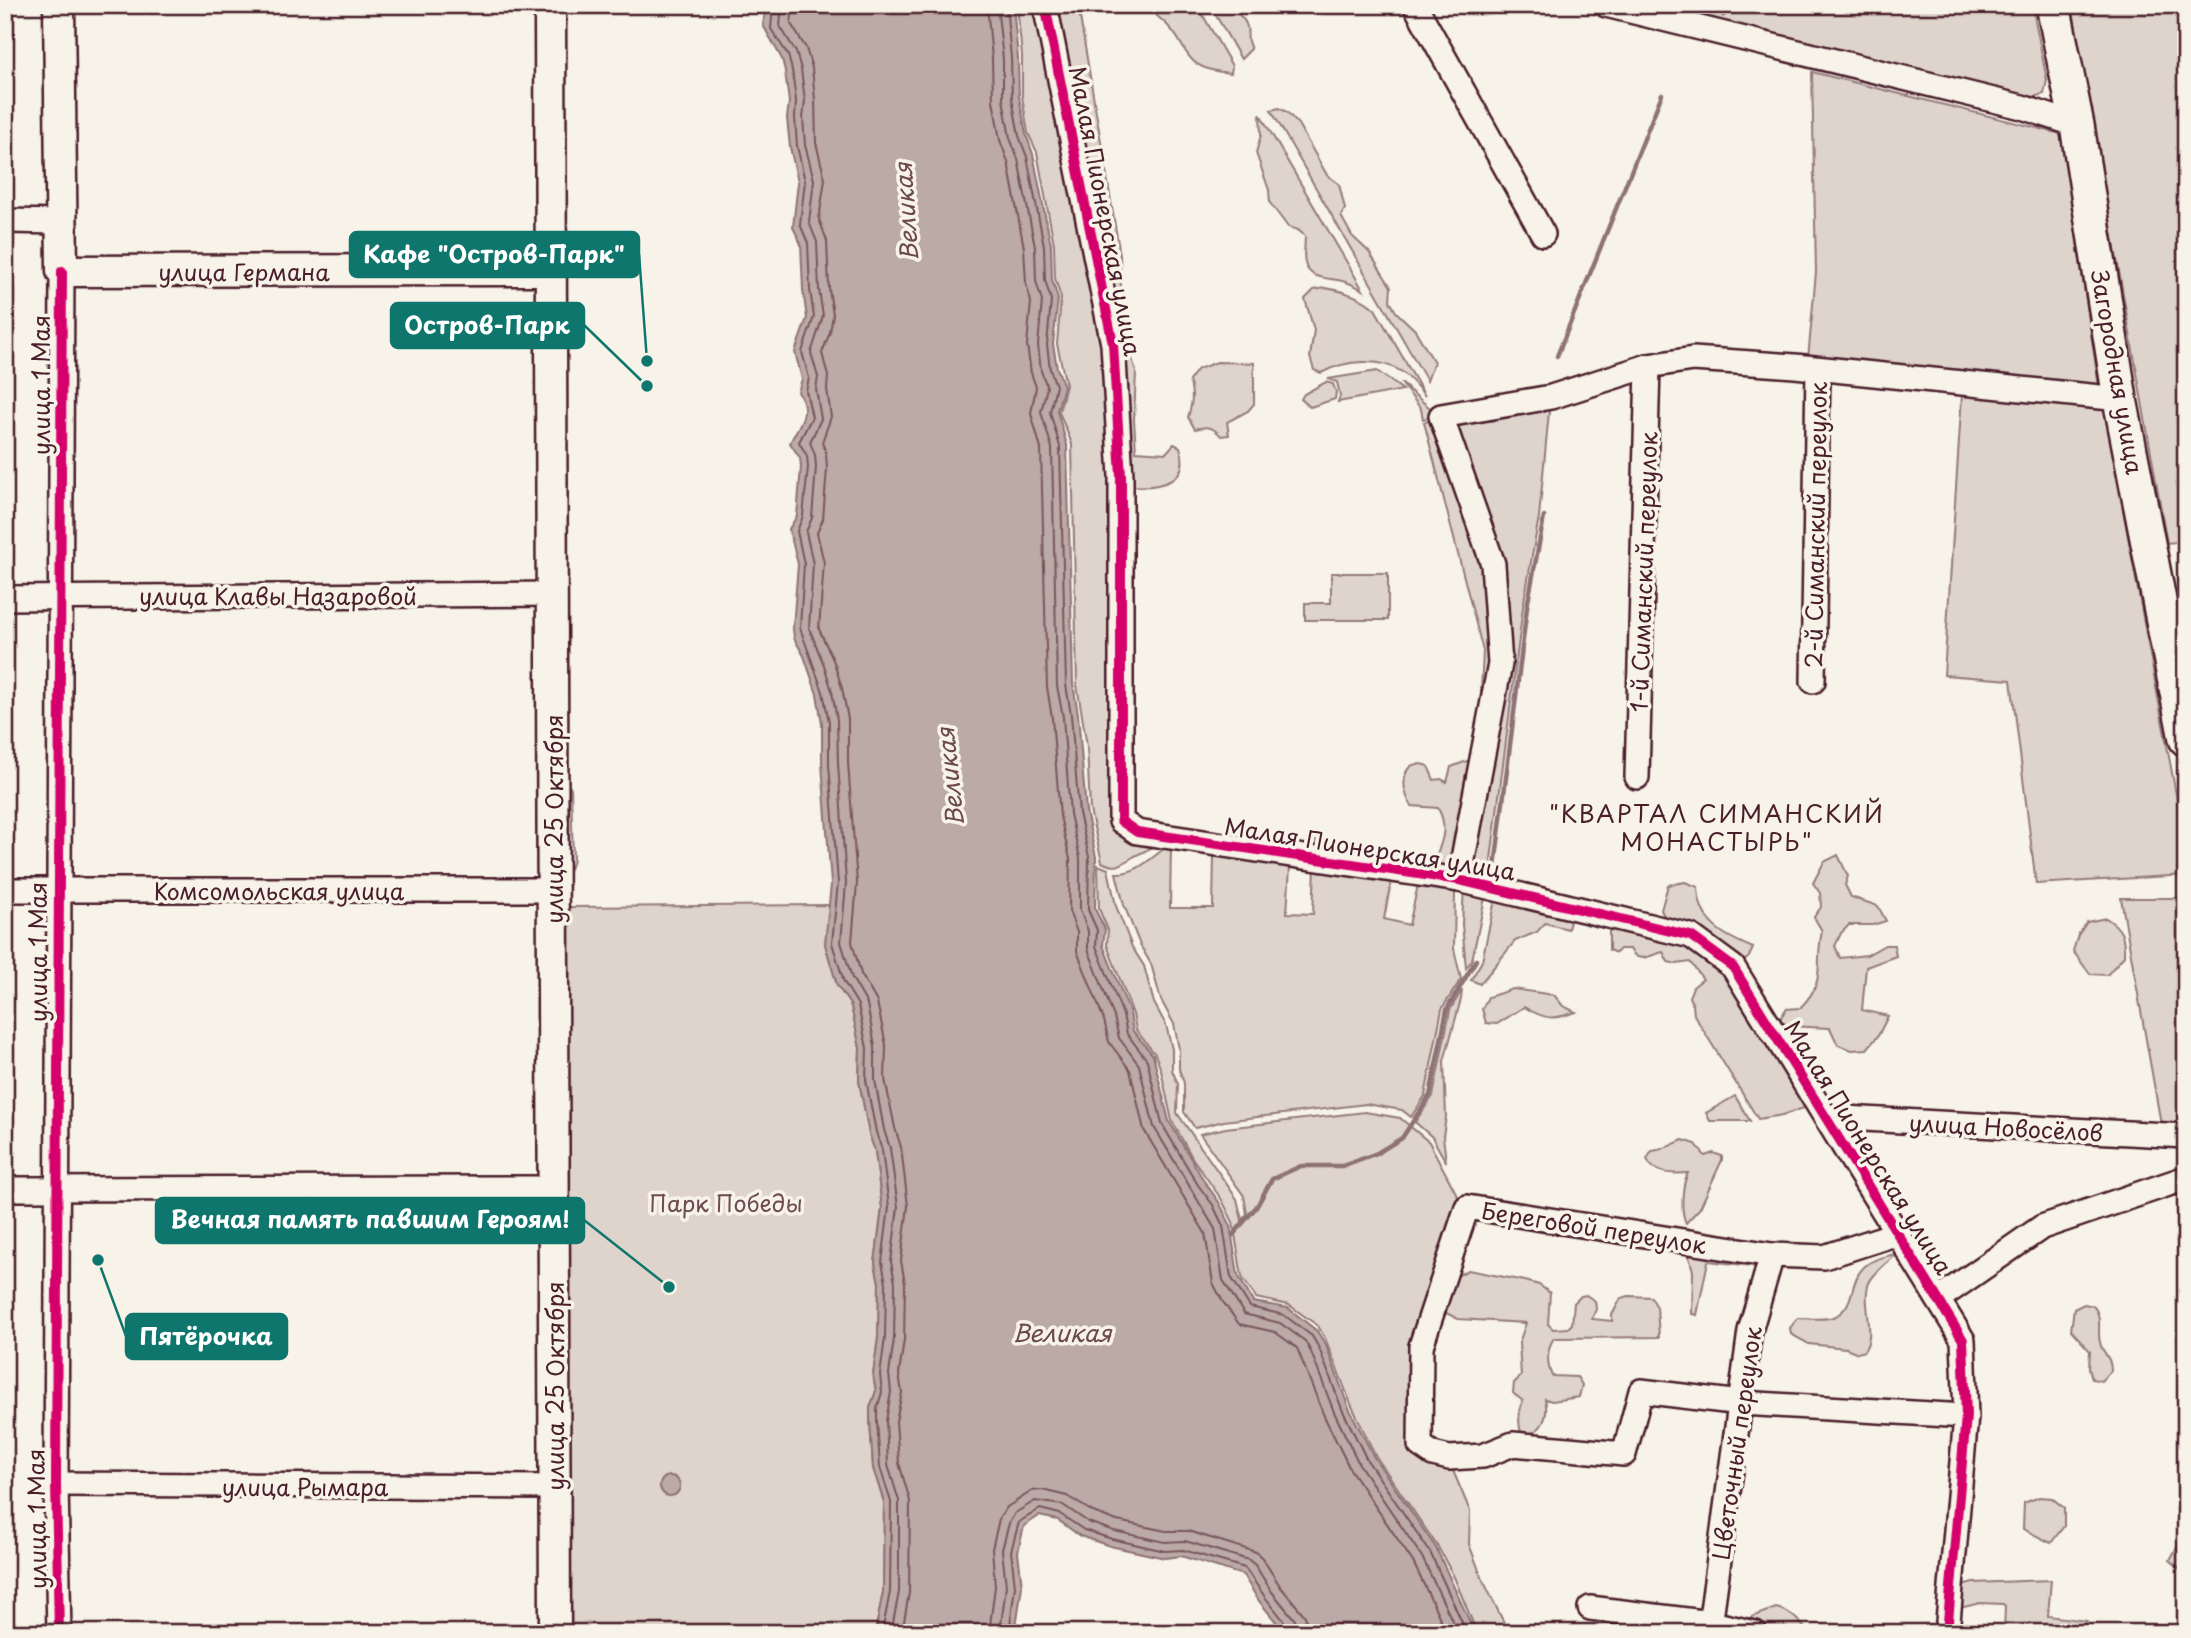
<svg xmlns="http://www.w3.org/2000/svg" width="2191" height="1638" font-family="'Playpen Sans',sans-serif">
<rect width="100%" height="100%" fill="#f7f3e8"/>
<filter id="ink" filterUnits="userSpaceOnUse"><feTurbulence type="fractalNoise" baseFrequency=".0143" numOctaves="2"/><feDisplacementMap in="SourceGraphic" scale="14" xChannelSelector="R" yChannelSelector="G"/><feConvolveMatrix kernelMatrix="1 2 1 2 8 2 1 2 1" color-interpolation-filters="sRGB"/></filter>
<g filter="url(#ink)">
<g fill="#ded4cc" stroke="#947a7c" stroke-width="2">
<path d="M1017,5h23l69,339 8,478 40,17 -2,7c-7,4 -15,7 -22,11 -12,7 -16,13 -31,5l-12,-52 -3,-64 -10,-61 -5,-241 -13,-32 7,-27 -9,-41 4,-46 -6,-20 -1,-34 -17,-92 -9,-19 -6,-37v-40z"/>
<path d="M1051,5h27l2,12 40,238 1,36 7,56 8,24 -2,49 2,31 30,2 8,-9 6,3c12,36 -22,41 -49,39z"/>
<path d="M1156,5h41l35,61 -1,7c-56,-4 -37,-29 -74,-57z"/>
<path d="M1210,5h18c7,6 17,13 19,22 2,11 -2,10 4,22l-10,10z"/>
<polygon points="1645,5 2032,5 2047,80 2044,94 2025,99"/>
<polygon points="2072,5 2186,5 2186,541 2167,543"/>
<polygon points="1812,72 2061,134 2099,387 1808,359 1816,272"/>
<polygon points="1279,108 1287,112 1298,124 1327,175 1339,184 1345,209 1341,216 1352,236 1369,252 1391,287 1390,301 1396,312 1415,330 1434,362 1427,381 1271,110"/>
<path d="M1260,114l103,176c-7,-4 -14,-8 -21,-9 -14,-4 -32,0 -37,-18 -2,-9 0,-18 0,-27l-7,-6 -10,-3 -18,-24 -1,-13 -13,-37 5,-18z"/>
<path d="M1325,288c19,3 36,8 50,21l50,87c-6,-7 -12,-15 -19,-21 -24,-19 -61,-15 -85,-2l-7,-3 -4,-13 4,-27 -9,-31 9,-9z"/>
<path d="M1217,362l37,1v41l-6,7 -21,11 2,13 -8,1c-8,-10 -15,-10 -26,-7l-7,-12c4,-13 6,-23 1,-36l9,-12z"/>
<polygon points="1377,371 1403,390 1338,402 1340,396 1337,382 1328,379"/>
<polygon points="1326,382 1333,384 1336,392 1335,399 1310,407 1301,399 1304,394"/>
<polygon points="1401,383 1438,415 1423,419 1421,409"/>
<polygon points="1962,394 2104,408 2186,848 2186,875 2036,884 2011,680 1944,675"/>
<polygon points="1550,401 1539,517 1523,607 1488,883 1464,877 1503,665 1497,564 1446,419"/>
<polygon points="1440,419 1491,564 1498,664 1478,752 1483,651 1424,422"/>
<polygon points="2186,556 2186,615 2178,575"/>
<polygon points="1331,573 1388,573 1388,620 1305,620 1305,603 1331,603"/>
<path d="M1467,761l9,1 -19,96 -9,9 -8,1 -124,-19v-8l108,15 13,-2c7,-17 10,-29 1,-46l-26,-2c-12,-15 -12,-51 16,-40l6,14 7,-1 6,3 4,-15z"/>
<polygon points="567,784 571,788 573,860 570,869 566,873"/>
<path d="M1171,844l-1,64h43l1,-53 76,12 -3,46 26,1 2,-46 76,14 -7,37 25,6 9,-40 37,5 -1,59 7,30 -19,30 -17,87 -14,21 -9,-7 -36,-6 -142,17 -29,7 -11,-16v-29l-5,-14v-20l-5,-25 -13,-24 -10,-36 -11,-19 -16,-40 -8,-32c23,1 37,-18 55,-29z"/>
<path d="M1838,855l10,21 -3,9 6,12 27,9 8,15 -13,4h-24l-8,8 -6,13 5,12 27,-3 18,-10h9l2,11 -30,11 -4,43 26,6 -10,20 -11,13 -15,1 -14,-5 -8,-17 -43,-2 -7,-7 6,-10 14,-1c28,-28 14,-42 22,-77l-8,-14 7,-10 -1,-14 -7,-10 11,-21z"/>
<polygon points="1098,865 1108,869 1116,906 1132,947 1144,966 1154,1003 1166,1025 1172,1049 1172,1070 1178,1084 1177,1113 1237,1199 1242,1220 1247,1214 1244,1196 1200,1134 1226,1128 1365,1112 1400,1118 1429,1142 1464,1208 1447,1257 1416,1446 1449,1461 1470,1511 1469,1544 1482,1578 1509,1633 1477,1633 1454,1577 1438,1547 1375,1455 1351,1404 1325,1338 1318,1326 1289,1305 1256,1298 1242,1277 1233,1222 1222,1200 1193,1159 1172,1121 1161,1070 1155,1054 1136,1030 1133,1014 1107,945 1108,930 1099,909"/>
<path d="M1685,882l13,5c1,36 24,48 55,61l-4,9 -6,5c-29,-18 -40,-41 -77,-43l-5,-9 7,-25z"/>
<polygon points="1464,887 1486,893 1472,960 1466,968 1462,924"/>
<polygon points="1496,895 1572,914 1568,929 1545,923 1537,932 1515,941 1480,984 1471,980 1482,961"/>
<polygon points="2121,898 2179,898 2186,900 2186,1126 2161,1124"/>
<polygon points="830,905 825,944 837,985 851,1006 860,1048 859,1081 869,1134 875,1151 882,1208 875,1263 879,1283 878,1338 873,1375 876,1391 870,1408 870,1421 873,1468 884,1502 883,1592 875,1633 570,1633 568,907"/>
<path d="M2106,918c16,10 19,19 18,38l-17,19 -17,-1 -17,-23 5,-16 9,-13z"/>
<path d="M1609,922l81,19 41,32 82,132 -30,10 -25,4 -64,-104 -1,-10 -4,-8 4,-10 10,-8 -13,-17 -13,2 -9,-2 -5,-10c-13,3 -25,13 -33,-3h-10l-4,4 -7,-3z"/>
<path d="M1513,989l41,6 9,11 13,6c-23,8 -30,8 -52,-5l-27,17 -11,-1 -4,-14 6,-12z"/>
<polygon points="1462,990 1461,999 1444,1061 1446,1117 1443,1136 1446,1162 1432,1137 1415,1122 1433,1096 1450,1010"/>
<polygon points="1735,1096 1750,1121 1710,1121 1706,1113"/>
<path d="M1683,1140l13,4 9,12 8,-3 9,3v4l-22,48 -14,15c-6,-12 -4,-38 2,-50 -15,1 -35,2 -41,-14l5,-8c12,-1 21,-7 31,-11z"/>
<polygon points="1692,1249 1760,1257 1760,1282 1753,1266 1708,1261 1697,1315 1692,1314 1693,1271 1689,1256"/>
<path d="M1897,1254c-10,9 -23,18 -28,29 -8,20 8,50 -5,68l-6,2 -12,-5 -37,-4 -18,-10 -1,-6 8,-10c11,0 28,3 38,-2 29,-17 1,-53 61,-62z"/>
<path d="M1468,1270l57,11 14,4 11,8 -2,31 5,5 15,-1 4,-4 2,-21 7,-7 5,-1 9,6 1,8 -4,10 20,2v-6l9,-17 8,-2 22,1 6,10 2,30 -105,1c-8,11 -7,27 -2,38l25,1 5,8 -3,12 -27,4 -7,-2c4,16 -2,35 -22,36 -6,-8 -4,-25 0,-34l-10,-8 1,-10 7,-7 -2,-33 7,-20 -68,-4 -14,-7 7,-33z"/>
<path d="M2084,1304l9,2c12,12 1,30 10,44 5,8 8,11 8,21l-10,10 -9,-2 -3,-11 1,-17 -19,-21 3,-21z"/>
<polygon points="2039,1497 2052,1498 2064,1508 2064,1526 2051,1543 2023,1529 2024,1503"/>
<polygon points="2186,1536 2186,1574 2170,1560 2179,1543"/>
<polygon points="2051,1580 2048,1616 2087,1621 2079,1633 2004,1633 2005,1606 2003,1604 1980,1603 1960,1608 1962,1586 1973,1583"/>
<path d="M1776,1608c15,3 23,13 33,25 -20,0 -44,3 -61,-9l3,-7z"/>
</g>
<g fill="#bcaaa7" stroke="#8e7275" stroke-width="2">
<path d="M766,5h247l5,53 1,39 7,37 7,20 18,91 1,34 6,20 -5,45 4,24 7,18 -7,25 10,34 6,239 5,30 8,97 10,46 -1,52 10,20 -2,16 27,68 3,18 20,24 16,66 35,60 15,21 11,22 8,51 15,27 35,6 29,23 9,14 22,61 26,51 62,91 39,85h-190l-26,-32 -16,-26 -62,-19 -16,2 -55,-12 -30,-10 -22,-16 -19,-4 -15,10 -6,26 4,34 -7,47h-140l8,-41 1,-90 -11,-34 -3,-47v-13l6,-17 -3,-16 5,-37 1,-55 -4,-20 7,-55 -7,-57 -6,-17 -10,-53 1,-33 -9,-42 -14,-21 -12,-41 6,-60 -9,-120v-41l-5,-29 -13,-38 -10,-18 -1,-10 5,-64 -9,-35 8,-13 4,-49 -1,-9 -10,-15c9,-19 22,-31 8,-51l4,-13 -7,-27 12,-34 -4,-28 -2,-46 -8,-17 5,-45 -8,-35 -3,-29 2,-16 -4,-31 -3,-12 -19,-34z"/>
<circle cx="670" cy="1486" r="10"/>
</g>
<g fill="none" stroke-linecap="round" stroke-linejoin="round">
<g stroke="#78575d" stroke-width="2">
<polyline points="773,5 771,29 788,55 792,70 796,101 795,118 797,146 805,181 800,224 808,243 810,290 814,317 802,352 809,378 806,391 812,417 799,442 807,456 808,467 803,516 797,531 804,564 800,628 823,692 829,722 829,764 838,883 832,943 844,982 858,1005 867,1048 866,1080 876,1132 882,1150 889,1207 882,1262 886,1283 885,1338 880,1375 882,1392 877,1409 877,1421 880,1467 891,1502 890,1592 882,1633"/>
<polyline points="782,5 780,26 796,52 801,69 805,101 803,118 805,145 814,180 809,222 817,242 819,290 823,316 811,353 818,377 816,389 821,419 810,442 815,455 816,467 812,518 806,532 813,564 809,628 824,665 832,691 837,720 838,763 846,883 841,942 852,978 867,1004 875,1046 875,1080 884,1130 890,1148 898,1207 891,1262 895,1283 894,1339 889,1374 891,1392 886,1421 888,1465 899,1501 899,1592 891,1633"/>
<polyline points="793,5 791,24 806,48 812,68 815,100 816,143 825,179 819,219 827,241 829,289 833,315 830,332 822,353 828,376 827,389 831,417 822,442 826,453 827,469 823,519 817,533 824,563 819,629 834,662 842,688 848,719 848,763 857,883 852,942 861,974 877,1002 886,1045 885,1079 895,1128 901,1147 908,1206 901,1261 905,1283 904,1340 899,1374 902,1393 896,1421 899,1463 910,1501 909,1593 902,1633"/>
<polyline points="987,5 992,59 993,100 1000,140 1008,162 1024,248 1026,283 1031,302 1027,345 1031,373 1036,387 1031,413 1041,449 1047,687 1052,718 1060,816 1070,859 1069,911 1077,932 1077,951 1104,1020 1109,1042 1130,1070 1144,1130 1205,1233 1213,1283 1223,1302 1239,1324 1275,1332 1297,1348 1324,1416 1350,1469 1413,1562 1447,1633"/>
<polyline points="997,5 1003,59 1003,99 1010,138 1018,159 1035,247 1036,281 1042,301 1038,345 1041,371 1047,387 1041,412 1052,448 1057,686 1063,717 1070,814 1080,858 1080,910 1088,931 1088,949 1114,1017 1119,1038 1139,1065 1154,1127 1215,1229 1223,1280 1244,1314 1280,1323 1305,1341 1311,1352 1334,1412 1359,1464 1422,1557 1458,1633"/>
<polyline points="1006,5 1011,58 1012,98 1019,136 1027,157 1044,246 1045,280 1051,300 1047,345 1050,369 1056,386 1050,412 1060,447 1066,685 1071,715 1079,813 1089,857 1088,910 1097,930 1096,946 1123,1015 1127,1034 1147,1060 1162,1124 1198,1185 1213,1205 1223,1226 1231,1277 1250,1307 1284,1315 1312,1336 1319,1348 1342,1409 1367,1460 1430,1552 1467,1633"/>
<polyline points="989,1633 995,1586 992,1549 999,1519 1007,1507 1032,1491 1042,1490 1067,1496 1093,1512 1117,1521 1166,1531 1188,1531 1256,1552 1263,1559 1280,1586 1305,1616 1309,1633"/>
<polyline points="1000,1633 1006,1586 1002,1550 1009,1523 1015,1513 1035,1501 1063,1505 1088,1522 1114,1531 1165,1542 1185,1541 1249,1560 1255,1565 1272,1592 1295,1620 1299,1633"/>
<polyline points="1009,1633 1015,1586 1011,1551 1019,1522 1040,1509 1060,1514 1084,1530 1112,1539 1165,1551 1183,1550 1245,1568 1265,1597 1288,1626 1290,1633"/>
</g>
<g stroke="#8e7275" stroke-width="4.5">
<polyline points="1723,15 1731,5"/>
<polyline points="1557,356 1662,94"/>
<polyline points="1494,875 1527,607 1544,517"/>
<polyline points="1233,1235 1257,1206 1272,1179 1301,1166 1342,1166 1377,1153 1402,1138 1430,1095 1447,1009 1476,960"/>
</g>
<defs>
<g id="minor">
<polyline points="1045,5 1113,344 1121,476 1121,821 1137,832 1459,880 1691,936 1733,967 1963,1340 1966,1416 1947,1633"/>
<polyline points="1415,5 1543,234"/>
<polyline points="1606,5 2022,107 2077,125"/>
<polyline points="5,221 61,222"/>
<polyline points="5,598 552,594"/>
<polyline points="1813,681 1818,369"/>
<polyline points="1637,777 1648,366"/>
<polyline points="1459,880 1500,664 1493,564 1441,416 1551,397 1648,366 1693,359 1795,366 2120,399"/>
<polyline points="5,890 554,890"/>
<polyline points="1826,1117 2186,1136"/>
<polyline points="5,1189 553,1188"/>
<polyline points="1898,1233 1824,1257 1772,1255 1467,1207 1421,1346 1420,1445 1433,1454 1449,1458 1483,1456 1513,1444 1624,1454 1641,1391 1741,1403 1966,1416"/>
<polyline points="1938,1299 2042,1227 2186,1178"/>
<polyline points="56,1484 554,1487"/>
<polyline points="1590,1608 1711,1623 1755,1633"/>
<polyline points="59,1633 56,1484 62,271"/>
<polyline points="1709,1633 1750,1331 1772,1255"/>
</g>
<g id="major">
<polyline points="59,5 62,271 552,270"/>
<polyline points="550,5 555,1633"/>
</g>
<polyline id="highway" points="2053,5 2077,125 2120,399 2186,739"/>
</defs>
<use href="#minor" stroke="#4a1f2b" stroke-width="28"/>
<use href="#major" stroke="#4a1f2b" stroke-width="35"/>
<use href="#highway" stroke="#4a1f2b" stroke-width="38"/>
<use href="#minor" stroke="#f7f3e8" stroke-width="23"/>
<use href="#major" stroke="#f7f3e8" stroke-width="30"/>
<use href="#highway" stroke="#f7f3e8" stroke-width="33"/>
<defs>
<g id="cycleway">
<polyline points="1045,5 1113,344 1121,476 1121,821 1137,832 1459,880 1691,936 1733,967 1963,1340 1966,1416 1947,1633"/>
<polyline points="59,1633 56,1484 62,271"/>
</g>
</defs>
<use href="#cycleway" stroke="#f7f3e8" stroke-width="15"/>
<use href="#cycleway" stroke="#d6006c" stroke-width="10"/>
</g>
</g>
<g text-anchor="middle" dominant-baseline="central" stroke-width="7" stroke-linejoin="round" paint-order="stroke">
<g font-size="23" fill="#4a1f2b" stroke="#f7f3e8">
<text transform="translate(1106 211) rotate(79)">Малая Пионерская улица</text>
<text x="244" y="271">улица Германа</text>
<text transform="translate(2118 372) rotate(80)">Загородная улица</text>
<text transform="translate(40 385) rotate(-90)">улица 1 Мая</text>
<text transform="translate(1815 525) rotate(-89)">2-й Симанский переулок</text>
<text transform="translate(1643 572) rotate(-88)">1-й Симанский переулок</text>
<text x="278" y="595">улица Клавы Назаровой</text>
<text transform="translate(553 819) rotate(-90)">улица 25 Октября</text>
<text transform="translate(1370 848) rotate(9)">Малая Пионерская улица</text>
<text x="279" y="890">Комсомольская улица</text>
<text transform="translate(37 952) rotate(-90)">улица 1 Мая</text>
<text transform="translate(2006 1127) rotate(3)">улица Новосёлов</text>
<text transform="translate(1869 1147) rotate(58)">Малая Пионерская улица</text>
<text transform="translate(1594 1227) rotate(9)">Береговой переулок</text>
<text transform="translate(554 1386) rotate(-90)">улица 25 Октября</text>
<text transform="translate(1736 1443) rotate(-82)">Цветочный переулок</text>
<text x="305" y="1486">улица Рымара</text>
<text transform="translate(36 1519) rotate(-91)">улица 1 Мая</text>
</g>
<g font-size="23" fill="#6f4c53" stroke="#f7f3e8">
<text x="726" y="1202">Парк Победы</text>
</g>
<g font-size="24" font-style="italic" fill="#6c4950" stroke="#f7f3e8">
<text transform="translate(905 212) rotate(-94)">Великая</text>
<text transform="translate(949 777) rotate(-96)">Великая</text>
<text x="1062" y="1332">Великая</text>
</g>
<g font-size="24" letter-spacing="2" fill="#4a1f2b" stroke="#f7f3e8">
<text x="1717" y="813">"КВАРТАЛ СИМАНСКИЙ<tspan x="1717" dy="28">МОНАСТЫРЬ"</tspan></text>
</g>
</g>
<path fill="none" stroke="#0f766e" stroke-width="2.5" d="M647 361L639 254M647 386L584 325M669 1287L584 1220M98 1260L126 1336"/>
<g fill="#0f766e" stroke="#f7f3e8" stroke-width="2.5">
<circle cx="647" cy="361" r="7"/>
<circle cx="647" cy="386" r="7"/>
<circle cx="669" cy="1287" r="7"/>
<circle cx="98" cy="1260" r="7"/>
</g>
<g fill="#0f766e" stroke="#0f766e" stroke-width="2.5">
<rect x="350" y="232" width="289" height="45" rx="7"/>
<rect x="391" y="303" width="193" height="45" rx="7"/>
<rect x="156" y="1198" width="428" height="45" rx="7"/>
<rect x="126" y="1314" width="161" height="45" rx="7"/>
</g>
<g font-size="24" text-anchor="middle" font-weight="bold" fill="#fff">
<text x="494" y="263">Кафе "Остров-Парк"</text>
<text x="487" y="334">Остров-Парк</text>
<text x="370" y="1228">Вечная память павшим Героям!</text>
<text x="206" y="1345">Пятёрочка</text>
</g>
<rect width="2191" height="1638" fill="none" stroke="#f7f3e8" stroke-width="28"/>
<rect x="14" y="14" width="2163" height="1610" fill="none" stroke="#4a1f2b" stroke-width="2.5" filter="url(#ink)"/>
</svg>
